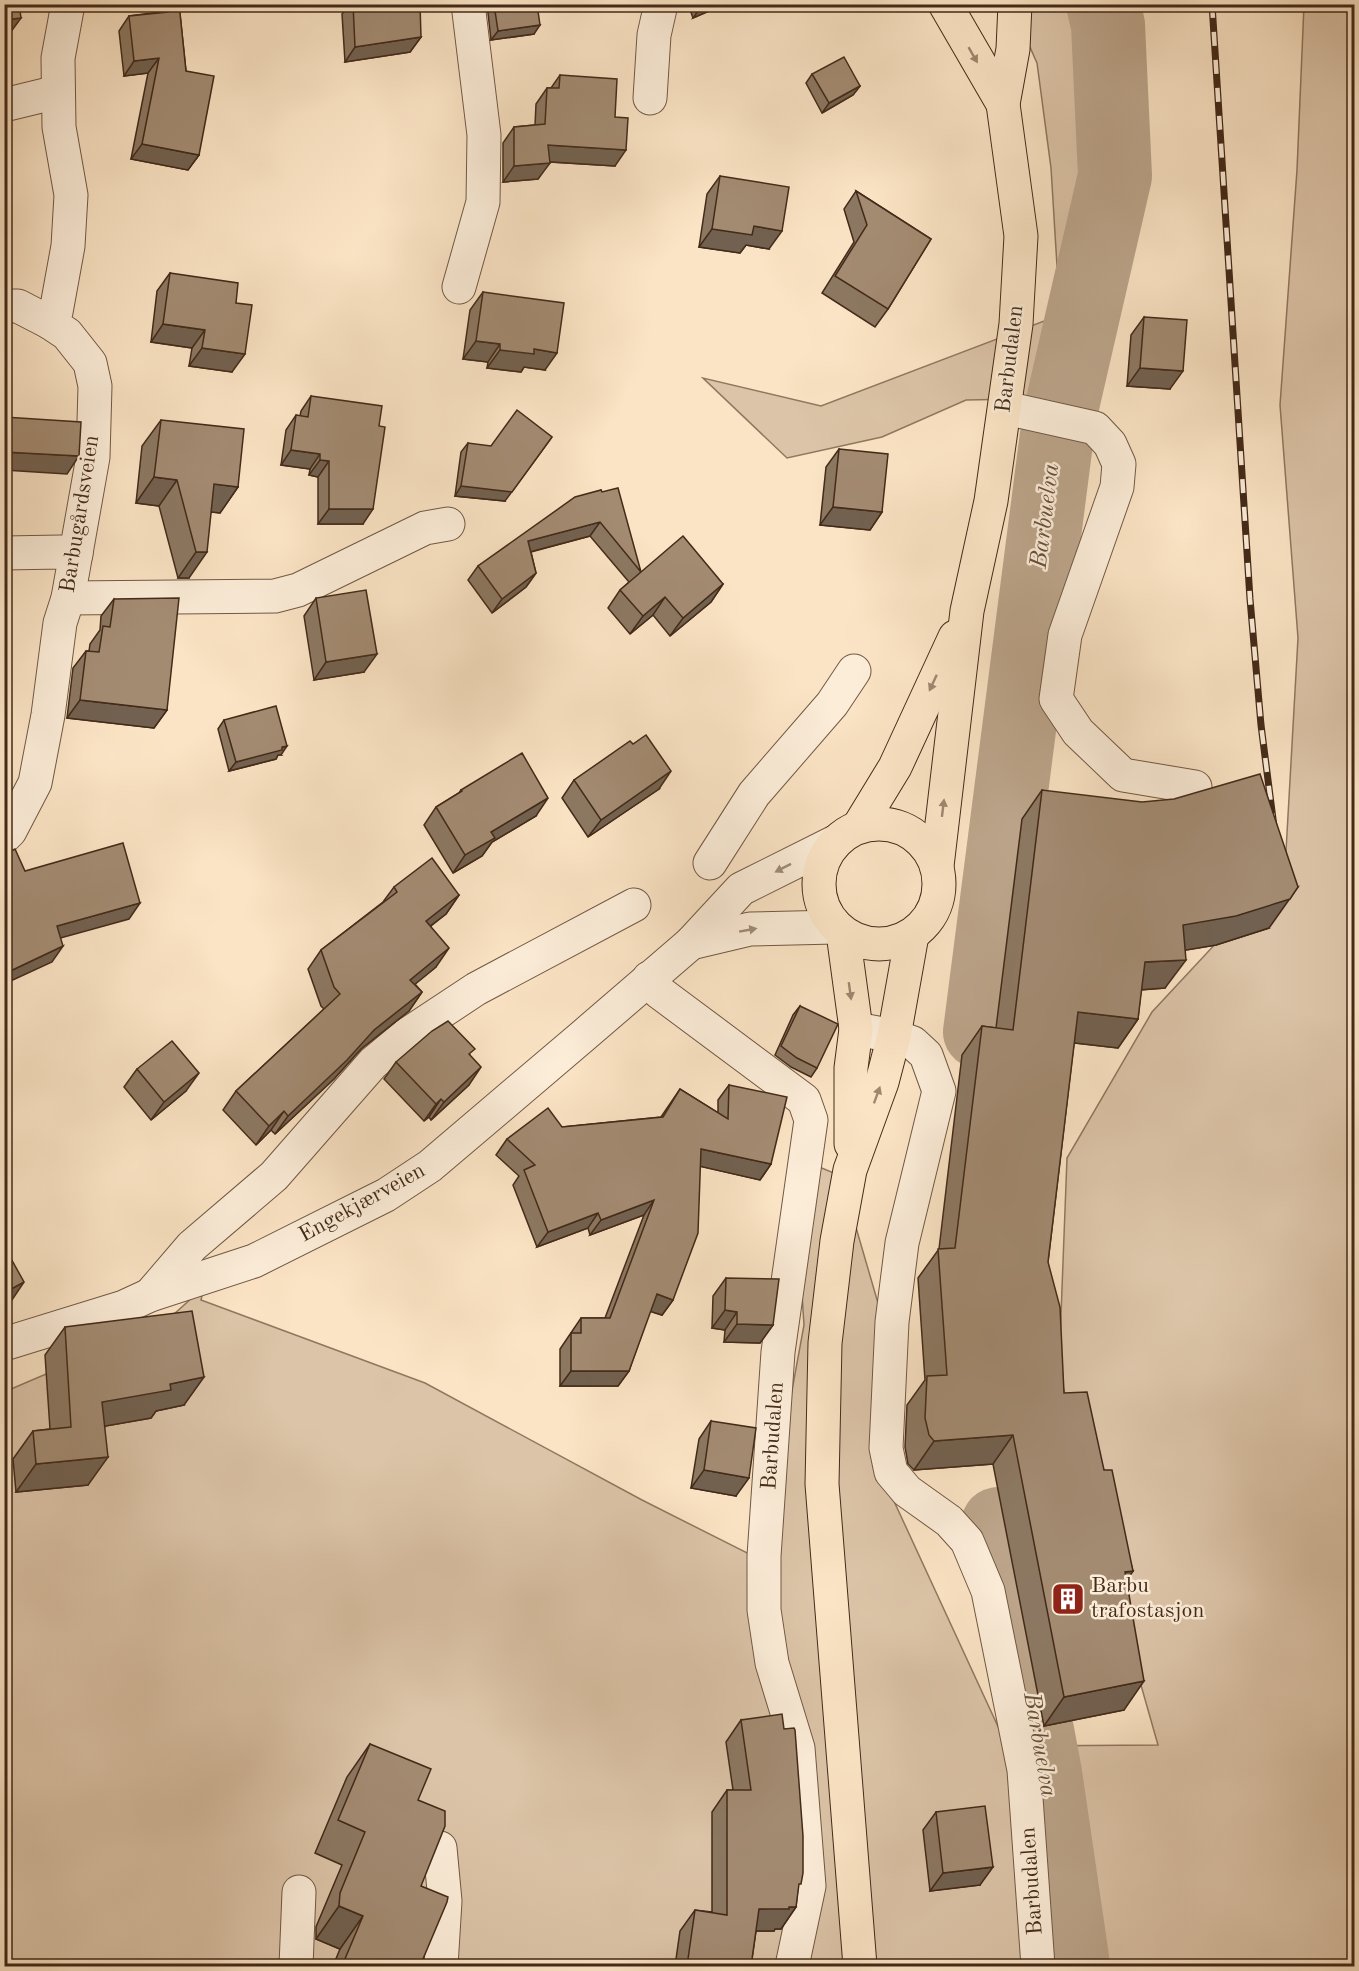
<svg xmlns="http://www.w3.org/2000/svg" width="1359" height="1971" font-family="'Old Standard TT',serif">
<rect width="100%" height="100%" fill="#fbe4c5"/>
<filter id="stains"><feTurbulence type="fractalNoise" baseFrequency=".00333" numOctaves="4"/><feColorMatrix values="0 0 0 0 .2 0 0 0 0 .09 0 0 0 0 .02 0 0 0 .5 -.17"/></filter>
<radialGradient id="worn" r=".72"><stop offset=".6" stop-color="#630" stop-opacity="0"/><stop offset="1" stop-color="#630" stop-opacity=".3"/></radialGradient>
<g fill="#dcc4a8" stroke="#907760" stroke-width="1.5">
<polygon points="1011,5 1122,5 1122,233 1083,398 966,400 882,437 787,458 703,378 821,406 1060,315 1051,168 1037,63"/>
<polygon points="1304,5 1354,5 1354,1966 5,1966 4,1392 163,1324 204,1287 201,1300 425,1383 642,1500 761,1560 804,1325 793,1156 841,1176 887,1334 893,1499 1007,1746 1158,1745 1058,1393 1067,1158 1152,1012 1285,869 1298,638 1280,405 1297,170"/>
</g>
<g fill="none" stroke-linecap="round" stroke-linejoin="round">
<g stroke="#bca58b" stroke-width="74">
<polyline points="980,1032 1059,419 1115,176 1108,25 1103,4"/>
<polyline points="998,1524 1045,1773 1072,1958 1071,1966"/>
</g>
<defs>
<g id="minor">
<polyline points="650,98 654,35 661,4"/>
<polyline points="4,105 45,95 58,95"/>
<polyline points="459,287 483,202 484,135 468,4"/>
<polyline points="4,306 18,306 49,322"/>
<polyline points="1005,408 1095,428 1110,444 1119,464 1117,487 1065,635 1056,699 1078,732 1123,775 1195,787"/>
<polyline points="4,553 61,552 76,554"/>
<polyline points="68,598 275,596 298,590 425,528 448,524"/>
<polyline points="4,837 10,831 35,783 48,715 60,623 68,598 93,457 95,386 90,363 67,334 49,322 56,312 68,246 71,195 59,127 58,58 68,4"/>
<polyline points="710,863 754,794 832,704 854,671"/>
<polyline points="691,943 750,929 835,927"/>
<polyline points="649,978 659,992 804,1100 811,1120 778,1352 764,1556 764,1610 772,1663 798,1748 809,1886 792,1966"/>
<polyline points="856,1029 894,1036 913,1043 926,1055 939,1091 902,1243 892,1322 886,1448 891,1472 907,1491 949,1521 967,1541 988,1591 1024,1770 1038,1966"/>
<polyline points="150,1295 192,1246 274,1176 373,1063 408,1034 476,989 634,905"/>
<polyline points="4,1344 124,1307 150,1295 254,1261 386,1195 430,1166 583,1036 691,943 741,889 835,842"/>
<polyline points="440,1848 445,1901 441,1966"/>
<polyline points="296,1966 299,1892"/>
</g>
<g id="major">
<polyline points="945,4 1003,104"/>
<circle cx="879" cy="884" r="60"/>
<polyline points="859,826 895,767 955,637"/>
<polyline points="937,866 967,611 991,501 1016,324 1021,236 1003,104 1013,49 1015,4"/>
<polyline points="843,933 856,1029 851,1068 851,1144"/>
<polyline points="860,1966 822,1484 825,1343 837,1241 850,1170 882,1082 894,1036 912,935"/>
</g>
</defs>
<use href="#minor" stroke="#715844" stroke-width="35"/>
<use href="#major" stroke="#432a19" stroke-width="35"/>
<use href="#minor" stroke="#fcedd9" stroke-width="33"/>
<use href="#major" stroke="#fbe4c5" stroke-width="33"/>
<defs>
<polyline id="rail" points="1212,4 1250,599 1261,725 1274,827"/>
</defs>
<use href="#rail" stroke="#432a19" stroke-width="7"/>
<use href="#rail" stroke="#fcedd9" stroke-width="4.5" stroke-dasharray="14" stroke-linecap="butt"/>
</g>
<g fill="#8c7862" stroke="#432a19" stroke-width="1.5">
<polygon points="166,4 179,4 186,71 199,155 188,170 131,159 148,73 124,76 119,31 129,16 160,12"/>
<polygon points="349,4 353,4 421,37 410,52 345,62 342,14"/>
<polygon points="487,4 537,4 534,34 491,40"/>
<polygon points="688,4 725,4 693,18"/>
<polygon points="812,74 860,86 853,95 822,113 806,83"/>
<polygon points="560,75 615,117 615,166 549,162 538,179 503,182 503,143 514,127 535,125 536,104 547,88 551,88"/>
<polygon points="720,176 769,249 746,245 740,253 699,247 707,194"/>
<polygon points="856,191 931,239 888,309 875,327 822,293 854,242 844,209"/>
<polygon points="170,273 236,303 232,372 189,366 192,348 151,342 157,291"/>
<polygon points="483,292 545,370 524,367 521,372 487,368 488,362 463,359 470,310"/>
<polygon points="1144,317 1170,389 1127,386 1131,335"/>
<polygon points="311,396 363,524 318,524 318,477 309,475 310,469 281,465 286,430 296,415 300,416 301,411"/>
<polygon points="161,420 238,487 220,513 211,512 189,578 178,578 159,506 136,503 142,446"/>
<polygon points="468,443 505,501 455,496 461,452"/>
<polygon points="839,449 882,512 870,530 820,525 826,467"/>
<polygon points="601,490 641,572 723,584 711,602 670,636 653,615 630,634 608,608 620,590 629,582 590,536 531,552 536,573 526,587 492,613 468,580 478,566"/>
<polygon points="316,598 364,672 314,680 304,616"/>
<polygon points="114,599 167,710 154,728 67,718 73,668 86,651 89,651 90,644 100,630 101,616"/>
<polygon points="224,720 281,755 278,755 276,759 229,771 218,729"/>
<polygon points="574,780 659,789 588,837 562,798"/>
<polygon points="461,790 536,816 492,842 482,856 453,873 424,825 436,807 459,793"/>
<polygon points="1042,790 1269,928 1216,945 1185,950 1165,988 1141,990 1138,1019 1118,1048 1074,1043 1048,1262 1064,1393 1104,1470 1133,1571 1126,1580 1124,1710 1044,1726 993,1464 914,1470 908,1464 905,1447 907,1405 925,1380 918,1278 939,1249 962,1055 982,1026 996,1028 1022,819"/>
<polygon points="394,887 459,895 446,914 431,926 436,967 415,984 422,992 409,1011 361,1049 334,1079 275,1134 271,1130 256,1145 223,1110 236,1091 324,1009 321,1006 308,969 321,950 383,902"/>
<polygon points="800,1006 817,1068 811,1077 791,1067 775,1055 793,1015"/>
<polygon points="470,1055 469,1085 431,1120 429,1117 424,1121 384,1079 396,1062"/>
<polygon points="137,1069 186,1091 151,1120 124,1087"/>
<polygon points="729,1085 771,1164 760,1180 700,1166 673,1300 662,1315 650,1311 629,1371 618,1386 560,1386 560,1349 581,1318 605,1318 644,1215 590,1235 588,1228 537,1247 513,1185 519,1176 496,1155 507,1139 562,1127 661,1117 680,1089 718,1113 718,1100"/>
<polygon points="726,1278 773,1325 760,1343 724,1342 725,1330 712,1328 713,1296"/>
<polygon points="65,1327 184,1405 156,1411 151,1418 105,1426 88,1485 16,1492 13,1459 33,1431 50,1429 45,1355"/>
<polygon points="711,1421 736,1496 691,1488 699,1439"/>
<polygon points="741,1720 798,1887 796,1907 781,1929 775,1929 774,1931 756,1931 751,1966 675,1966 680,1931 695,1910 712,1912 712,1812 727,1790 733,1790 726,1742"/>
<polygon points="370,1744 418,1800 421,1886 420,1966 333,1966 340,1949 316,1939 316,1927 342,1865 315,1853 347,1777"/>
<polygon points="936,1812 980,1885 930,1891 923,1830"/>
</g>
<g fill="#726150" stroke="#432a19" stroke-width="1.5">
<polygon points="709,4 725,4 693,18 700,8"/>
<polygon points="21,18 10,33 4,33 4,20"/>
<polygon points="540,25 534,34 491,40 498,31"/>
<polygon points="421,37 410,52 345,62 355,47"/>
<polygon points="159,58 148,73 124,76 134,61"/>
<polygon points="860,86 853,95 822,113 829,103"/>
<polygon points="142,144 199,155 188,170 131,159"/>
<polygon points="548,145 626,150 615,166 537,161"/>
<polygon points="550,163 538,179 503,182 514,166"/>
<polygon points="754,226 782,231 769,249 746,245 740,253 699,247 712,229"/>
<polygon points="163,324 205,330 192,348 151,342"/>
<polygon points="476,341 500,344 488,362 463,359"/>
<polygon points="202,348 245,354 232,372 189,366"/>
<polygon points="534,349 557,353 545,370 524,367 521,372 487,368 500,350"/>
<polygon points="1140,368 1183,371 1170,389 1127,386"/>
<polygon points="552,437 505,501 455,496 461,486"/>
<polygon points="291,450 320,454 310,469 281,465"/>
<polygon points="4,452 79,456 67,474 4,470"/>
<polygon points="320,460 329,461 318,477 309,475"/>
<polygon points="154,477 177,480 159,506 136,503"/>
<polygon points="214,484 238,487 220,513 196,510"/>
<polygon points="833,507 882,512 870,530 820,525"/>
<polygon points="329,509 373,509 363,524 318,524"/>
<polygon points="600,522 590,536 518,555 528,541"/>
<polygon points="196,552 207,552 189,578 178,578"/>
<polygon points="536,573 526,587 492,613 502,599"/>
<polygon points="723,584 711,602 670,636 683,618"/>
<polygon points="665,597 653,615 630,634 643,616"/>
<polygon points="377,654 364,672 314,680 326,662"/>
<polygon points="80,700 167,710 154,728 67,718"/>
<polygon points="287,746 281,755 278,755 276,759 229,771 236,762"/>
<polygon points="671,771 659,789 588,837 601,820"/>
<polygon points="548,798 536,816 492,842 482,856 453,873 465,855 491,832"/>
<polygon points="1298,887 1269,928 1216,945 1163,954 1183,925"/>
<polygon points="459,895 446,914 413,939 426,921"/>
<polygon points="140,903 129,919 46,942 57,926"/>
<polygon points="63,946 52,962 4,984 4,974"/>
<polygon points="449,948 436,967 397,999 410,980"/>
<polygon points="1186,960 1165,988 1124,991 1145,962"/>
<polygon points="422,992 409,1011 361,1049 334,1079 275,1134 288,1116 374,1030"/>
<polygon points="1078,1012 1138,1019 1118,1048 1058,1041"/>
<polygon points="481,1067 469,1085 431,1120 444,1102"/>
<polygon points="199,1073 186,1091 151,1120 164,1102"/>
<polygon points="441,1099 429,1117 424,1121 436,1104"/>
<polygon points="284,1111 271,1130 256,1145 269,1126"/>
<polygon points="701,1149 771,1164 760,1180 690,1164"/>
<polygon points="654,1200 644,1215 590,1235 601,1220"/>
<polygon points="598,1213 588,1228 537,1247 548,1232"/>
<polygon points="24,1282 12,1300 4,1304 4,1293"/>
<polygon points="657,1294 673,1300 662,1315 646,1310"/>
<polygon points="725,1310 737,1312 725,1330 712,1328"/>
<polygon points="737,1324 773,1325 760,1343 724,1342"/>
<polygon points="571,1371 629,1371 618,1386 560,1386"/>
<polygon points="204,1377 184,1405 156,1411 151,1418 83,1430 102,1402 170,1384"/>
<polygon points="1013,1435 993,1464 914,1470 934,1441"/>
<polygon points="108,1457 88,1485 16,1492 36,1464"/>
<polygon points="704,1470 749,1478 736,1496 691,1488"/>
<polygon points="1133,1571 1113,1600 1125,1572"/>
<polygon points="1144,1681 1124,1710 1044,1726 1064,1697"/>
<polygon points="993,1867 980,1885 930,1891 943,1873"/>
<polygon points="339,1906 363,1916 340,1949 316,1939"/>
<polygon points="789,1907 796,1907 781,1929 775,1929 774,1931 744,1931 759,1909"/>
</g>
<g fill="#a38b72" stroke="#432a19" stroke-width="1.5">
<polygon points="4,4 19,4 21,18 4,20"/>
<polygon points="169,4 179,4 186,71 214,76 199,155 142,144 159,58 134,61 129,16 168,12"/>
<polygon points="353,4 420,4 421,37 355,47"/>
<polygon points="494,4 537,4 540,25 498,31"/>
<polygon points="698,4 709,4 700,8"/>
<polygon points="844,57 860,86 829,103 812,74"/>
<polygon points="560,75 617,79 615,117 628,118 626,150 548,145 550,163 514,166 514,127 545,124 547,88 559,88"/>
<polygon points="720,176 789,187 782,231 754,226 752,235 712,229"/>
<polygon points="856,191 931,239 888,309 835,276 867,225"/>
<polygon points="170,273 238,283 236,303 252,305 245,354 202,348 205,330 163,324"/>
<polygon points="483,292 564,303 557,353 534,349 534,354 500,350 500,344 476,341"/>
<polygon points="1144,317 1187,320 1183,371 1140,368"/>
<polygon points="311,396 382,406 379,426 385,427 373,509 329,509 329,461 320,460 320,454 291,450 296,415 308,417"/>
<polygon points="517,410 552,437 512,492 461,486 468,443 491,446"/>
<polygon points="4,417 81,422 79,456 4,452"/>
<polygon points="161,420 244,429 238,487 214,484 207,552 196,552 177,480 154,477"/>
<polygon points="839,449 888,454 882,512 833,507"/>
<polygon points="618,488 641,572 600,522 528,541 536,573 502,599 478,566 575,497 601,490 602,492"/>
<polygon points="683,536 723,584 683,618 665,597 643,616 620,590"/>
<polygon points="366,590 377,654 326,662 316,598"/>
<polygon points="179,598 167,710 80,700 86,651 99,652 103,626 110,627 114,599"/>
<polygon points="276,706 287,746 282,747 282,750 236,762 224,720"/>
<polygon points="646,735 671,771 601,820 574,780 630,741 633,744"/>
<polygon points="522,753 548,798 491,832 495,838 465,855 436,807 462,791 461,790"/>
<polygon points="1260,774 1298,887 1290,899 1236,916 1183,925 1186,960 1145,962 1138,1019 1078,1012 1048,1262 1060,1307 1064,1393 1087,1392 1104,1470 1112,1470 1133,1571 1125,1572 1144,1681 1064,1697 1013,1435 934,1441 929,1435 925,1418 927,1376 947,1375 938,1249 955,1248 982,1026 1013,1030 1042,790 1142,802 1174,799"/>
<polygon points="123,843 140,903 57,926 63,946 4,974 4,854 15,849 25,871"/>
<polygon points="432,858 459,895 426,921 449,948 410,980 422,992 374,1030 347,1060 288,1116 284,1111 269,1126 236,1091 340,994 334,987 321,950 397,892 394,887"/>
<polygon points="800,1006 838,1024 817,1068 797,1058 781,1046"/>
<polygon points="448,1021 475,1049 469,1054 481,1067 444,1102 441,1099 436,1104 396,1062 432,1031"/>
<polygon points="172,1041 199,1073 164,1102 137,1069"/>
<polygon points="729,1085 787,1097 771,1164 701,1149 698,1233 673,1300 657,1294 629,1371 571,1371 571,1333 581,1333 581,1318 610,1318 654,1200 601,1220 598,1213 548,1232 524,1170 535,1165 507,1139 548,1108 562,1127 663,1117 680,1089 728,1119"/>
<polygon points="4,1246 24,1282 4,1293"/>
<polygon points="726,1278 779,1279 773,1325 737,1324 737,1312 725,1310"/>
<polygon points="192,1311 204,1377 170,1384 171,1390 102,1402 108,1457 36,1464 33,1431 71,1427 65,1327"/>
<polygon points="711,1421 756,1428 749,1478 704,1470"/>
<polygon points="782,1714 784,1729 794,1728 795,1730 803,1836 803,1873 801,1884 799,1884 796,1907 789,1907 789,1909 759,1909 751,1966 687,1966 695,1910 727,1915 727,1790 751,1790 741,1720"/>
<polygon points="370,1744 431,1769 418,1800 445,1811 445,1826 421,1886 448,1897 447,1902 420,1966 342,1966 363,1916 339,1906 340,1893 365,1832 338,1820"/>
<polygon points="985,1806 993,1867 943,1873 936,1812"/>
</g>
<defs><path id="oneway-solid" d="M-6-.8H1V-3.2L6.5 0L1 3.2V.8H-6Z" transform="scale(1.5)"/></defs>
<g fill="#9f876f">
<use href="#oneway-solid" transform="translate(973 55) rotate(60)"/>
<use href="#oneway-solid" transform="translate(933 683) rotate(115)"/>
<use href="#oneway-solid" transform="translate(943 808) rotate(-83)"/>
<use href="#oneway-solid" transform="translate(850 991) rotate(82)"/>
<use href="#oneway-solid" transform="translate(877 1095) rotate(-70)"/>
</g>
<g fill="#a08c79">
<use href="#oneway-solid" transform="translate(783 868) rotate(153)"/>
<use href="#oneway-solid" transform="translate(748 930) rotate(-10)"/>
</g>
<defs>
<symbol id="building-square" viewBox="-11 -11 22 22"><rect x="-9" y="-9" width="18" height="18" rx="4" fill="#8f2418" stroke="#fcedd9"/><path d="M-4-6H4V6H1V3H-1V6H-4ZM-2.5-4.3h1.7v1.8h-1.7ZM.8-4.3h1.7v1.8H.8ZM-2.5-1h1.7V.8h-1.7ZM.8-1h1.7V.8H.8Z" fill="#fff"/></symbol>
</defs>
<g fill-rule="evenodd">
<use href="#building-square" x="1049" y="1580" width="38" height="38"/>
</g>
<g text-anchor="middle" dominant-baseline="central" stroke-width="5" stroke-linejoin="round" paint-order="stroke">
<g font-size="22" fill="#432a19" stroke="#fcedd9">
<text transform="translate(1010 359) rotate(-83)">Barbudalen</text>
<text transform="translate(80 514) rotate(-81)">Barbugårdsveien</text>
<text transform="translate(362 1203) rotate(-29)">Engekjærveien</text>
<text transform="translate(773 1436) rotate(-86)">Barbudalen</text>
<text transform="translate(1032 1881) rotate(-94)">Barbudalen</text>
</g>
<g font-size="22" fill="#432a19" stroke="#fcedd9" text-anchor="start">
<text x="1091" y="1586">Barbu<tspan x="1091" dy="25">trafostasjon</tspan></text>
</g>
<g font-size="24" font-style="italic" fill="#674f3b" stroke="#fcedd9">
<text transform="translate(1046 516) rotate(-83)">Barbuelva</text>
<text transform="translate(1039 1745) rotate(80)">Barbuelva</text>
</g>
</g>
<rect width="1359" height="1971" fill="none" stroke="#fbe4c5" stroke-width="24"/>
<rect x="6" y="6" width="1347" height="1959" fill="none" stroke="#432a19" stroke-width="3"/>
<rect x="12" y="12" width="1335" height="1947" fill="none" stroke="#432a19" stroke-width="1.5"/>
<rect width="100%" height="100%" filter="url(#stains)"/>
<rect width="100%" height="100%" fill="url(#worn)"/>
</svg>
